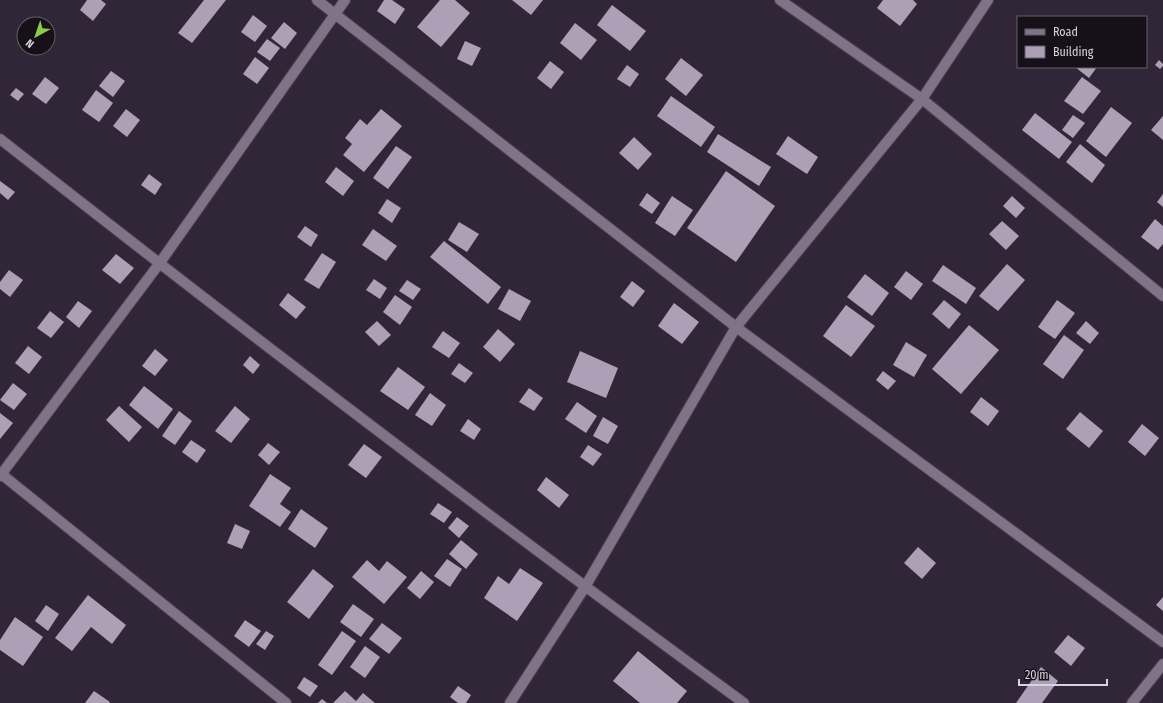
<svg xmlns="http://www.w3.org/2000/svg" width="1163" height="703" font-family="'Fira Sans Condensed',sans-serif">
<rect width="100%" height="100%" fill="#312638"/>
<g fill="#ada0b6">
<polygon points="87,0 101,0 106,4 93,21 80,10"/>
<polygon points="204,0 226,0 192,43 178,33"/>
<polygon points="384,0 392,0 405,9 395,24 377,11"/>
<polygon points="440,0 455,0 470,13 441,47 417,27"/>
<polygon points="512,0 543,0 531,15"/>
<polygon points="883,0 913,0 917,4 900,26 877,8"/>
<polygon points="612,5 646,31 630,51 597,25"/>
<polygon points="253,15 267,26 255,42 241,32"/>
<polygon points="284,22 297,33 285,49 271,38"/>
<polygon points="575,23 597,40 581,60 560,43"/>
<polygon points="267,39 280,48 270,61 257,52"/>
<polygon points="465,41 481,48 472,66 457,59"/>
<polygon points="255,57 269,68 257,84 243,74"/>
<polygon points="681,58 703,75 686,96 665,79"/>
<polygon points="1159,60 1163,64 1163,66 1160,69 1155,65"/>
<polygon points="550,61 564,72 551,89 537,78"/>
<polygon points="627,65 639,74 630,87 617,79"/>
<polygon points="1075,67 1097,67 1089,78"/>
<polygon points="111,71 125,81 113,97 99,86"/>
<polygon points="45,77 59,88 46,104 32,94"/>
<polygon points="1082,77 1101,91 1083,114 1064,101"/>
<polygon points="16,88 24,94 18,101 10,95"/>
<polygon points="96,90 113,103 99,122 82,110"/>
<polygon points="671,96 715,127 701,147 657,116"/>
<polygon points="1111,107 1132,123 1106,157 1086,141"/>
<polygon points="126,109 140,120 127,137 113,126"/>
<polygon points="381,109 402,126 364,172 343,155 352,144 345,138 360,119 367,125"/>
<polygon points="1035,113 1072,142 1059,159 1022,130"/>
<polygon points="1073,115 1085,123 1073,138 1062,130"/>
<polygon points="1163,116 1163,140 1151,130"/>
<polygon points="718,134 771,167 759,186 707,152"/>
<polygon points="788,136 818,157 807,174 776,154"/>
<polygon points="634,137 652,154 638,170 619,153"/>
<polygon points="1080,144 1105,165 1092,183 1066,162"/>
<polygon points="396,146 412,157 388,189 373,178"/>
<polygon points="336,167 354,181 343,196 325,182"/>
<polygon points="726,171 775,206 736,262 687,228"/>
<polygon points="149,174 162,184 155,195 141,185"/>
<polygon points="0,181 15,192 8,200 0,193"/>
<polygon points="647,193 660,203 652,214 639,205"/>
<polygon points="1163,194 1163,207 1157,202"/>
<polygon points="672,196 693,210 675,236 655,223"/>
<polygon points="1012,196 1025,208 1016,218 1003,206"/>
<polygon points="387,199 401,208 392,223 378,213"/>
<polygon points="1155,219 1163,226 1163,244 1158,250 1141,237"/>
<polygon points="1002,221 1019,236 1006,250 989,234"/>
<polygon points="459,222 479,234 467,252 448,240"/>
<polygon points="305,226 318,235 311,247 297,237"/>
<polygon points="373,229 397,246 386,261 362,245"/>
<polygon points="444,241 501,287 488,304 430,257"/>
<polygon points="322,253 336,262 319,289 304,280"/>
<polygon points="116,254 134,268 120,284 102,270"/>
<polygon points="1007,264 1025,280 998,311 979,296"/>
<polygon points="943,265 976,288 966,304 932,281"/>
<polygon points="9,270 23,280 10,297 0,289 0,282"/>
<polygon points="906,271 923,284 911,300 894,287"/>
<polygon points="865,274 889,293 872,316 847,297"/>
<polygon points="374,279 387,288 380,299 366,290"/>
<polygon points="407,280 421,289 413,300 399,291"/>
<polygon points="632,281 645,291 633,307 620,297"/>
<polygon points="509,289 531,301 520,321 498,309"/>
<polygon points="288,293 306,307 296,319 279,305"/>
<polygon points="395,295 412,307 400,325 383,312"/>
<polygon points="944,300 961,314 949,329 932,314"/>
<polygon points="1057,300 1075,313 1055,339 1038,327"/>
<polygon points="78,301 92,311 79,328 66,317"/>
<polygon points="674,303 699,322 682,344 658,326"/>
<polygon points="846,305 875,326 851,357 823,336"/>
<polygon points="50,311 64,322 51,338 37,328"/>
<polygon points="377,321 391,335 379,346 365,332"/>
<polygon points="1086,321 1099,333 1090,344 1076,333"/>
<polygon points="969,325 999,350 961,394 932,369"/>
<polygon points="498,329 515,344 500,362 483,347"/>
<polygon points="443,331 460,343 449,358 432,347"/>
<polygon points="1064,335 1084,350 1063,379 1043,364"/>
<polygon points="906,342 927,355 914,377 893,365"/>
<polygon points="28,346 42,357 29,374 15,363"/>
<polygon points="155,349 168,360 155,376 142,366"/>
<polygon points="580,351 618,368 606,398 567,382"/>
<polygon points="250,356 260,365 253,374 243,365"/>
<polygon points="459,363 473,373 465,383 451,374"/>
<polygon points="398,367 425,387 408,410 380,391"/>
<polygon points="883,371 896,381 888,390 876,380"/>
<polygon points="13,383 27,394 14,410 0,400"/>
<polygon points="144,386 173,409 158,429 129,405"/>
<polygon points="529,388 543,398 534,411 519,402"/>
<polygon points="430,393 446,405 432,426 415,415"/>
<polygon points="981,397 999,411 988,426 970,412"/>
<polygon points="577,402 597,416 586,433 565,419"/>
<polygon points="119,406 142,427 129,442 106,420"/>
<polygon points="235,406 250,419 231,443 215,431"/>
<polygon points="179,411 192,421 175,445 162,436"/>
<polygon points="1080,412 1103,431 1089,448 1066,429"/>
<polygon points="0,413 13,423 0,439"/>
<polygon points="603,417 618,426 608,444 593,436"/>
<polygon points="468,419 481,429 474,440 460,431"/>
<polygon points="1142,424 1159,438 1145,456 1128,442"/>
<polygon points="191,440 206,450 197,463 182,452"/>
<polygon points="268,443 280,452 269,465 258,455"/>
<polygon points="364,444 382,457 366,478 348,465"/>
<polygon points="588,445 602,454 593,466 580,457"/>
<polygon points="270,474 291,488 280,504 291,512 280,527 249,506"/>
<polygon points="546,477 569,495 559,508 537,490"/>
<polygon points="438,503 452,512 444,523 430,514"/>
<polygon points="301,509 328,528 315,548 288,529"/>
<polygon points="457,517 469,526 459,538 448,528"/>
<polygon points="235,524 250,531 242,549 227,543"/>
<polygon points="461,540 478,554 466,569 449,554"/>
<polygon points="918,547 936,563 922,579 904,563"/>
<polygon points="447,559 462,569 450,587 434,576"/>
<polygon points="367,560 379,571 387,561 407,577 384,604 352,577"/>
<polygon points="520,568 543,583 517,621 484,598 498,576 509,584"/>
<polygon points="313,569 334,586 309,619 287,602"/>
<polygon points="421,571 434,582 420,599 407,588"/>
<polygon points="88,595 126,625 112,644 91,627 72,651 55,638"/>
<polygon points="1163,597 1163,611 1156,605"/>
<polygon points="353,604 374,619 361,637 340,622"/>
<polygon points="46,605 59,614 48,631 35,621"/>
<polygon points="15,617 43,637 23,666 0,650 0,640"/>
<polygon points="245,620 261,631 249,647 234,636"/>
<polygon points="382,623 402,638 389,654 369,639"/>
<polygon points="266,631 274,636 265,650 256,644"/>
<polygon points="342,631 356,641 332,675 318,665"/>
<polygon points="1068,635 1085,648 1071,666 1054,652"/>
<polygon points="365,646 380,657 365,678 350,667"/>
<polygon points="638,651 687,691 677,703 640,703 613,681"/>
<polygon points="1041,667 1058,681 1042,703 1016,703"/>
<polygon points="304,677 318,686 310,697 297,688"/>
<polygon points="458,686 471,695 466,703 458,703 450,697"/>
<polygon points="94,691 110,702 109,703 85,703"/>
<polygon points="345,691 356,701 363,693 375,703 333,703"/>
<polygon points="322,699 327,703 318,703"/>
</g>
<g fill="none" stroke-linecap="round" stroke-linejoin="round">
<defs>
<g id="minor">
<polyline points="317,0 736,327 1163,642"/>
<polyline points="780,0 922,99 1163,296"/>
<path d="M0,139c245,192 492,381 744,564"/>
<polyline points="0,473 286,703"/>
<polyline points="0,476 159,264 345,0"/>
<polyline points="510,703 585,587 736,327 922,99 988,0"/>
<polyline points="1132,703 1163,664"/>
</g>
</defs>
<use href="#minor" stroke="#4b4151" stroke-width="12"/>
<use href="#minor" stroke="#807388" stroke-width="10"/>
</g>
<rect x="1017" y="16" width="130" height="52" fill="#161119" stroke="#645f68"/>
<rect x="1025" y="29" width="20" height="6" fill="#807388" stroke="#645f68"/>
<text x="1053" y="36" font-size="12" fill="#dad3df">Road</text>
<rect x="1025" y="46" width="20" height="12" fill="#ada0b6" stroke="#645f68"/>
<text x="1053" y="56" font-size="12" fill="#dad3df">Building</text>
<g transform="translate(36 36) rotate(220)"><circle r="19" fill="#161119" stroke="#645f68"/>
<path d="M0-3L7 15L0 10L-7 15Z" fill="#8bce46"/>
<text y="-6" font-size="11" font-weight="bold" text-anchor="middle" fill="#dad3df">N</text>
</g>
<path d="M1019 679v6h88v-6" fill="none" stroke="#dad3df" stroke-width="2"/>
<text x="1025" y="679" font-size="12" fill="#dad3df" stroke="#161119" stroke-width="3" paint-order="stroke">20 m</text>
</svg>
